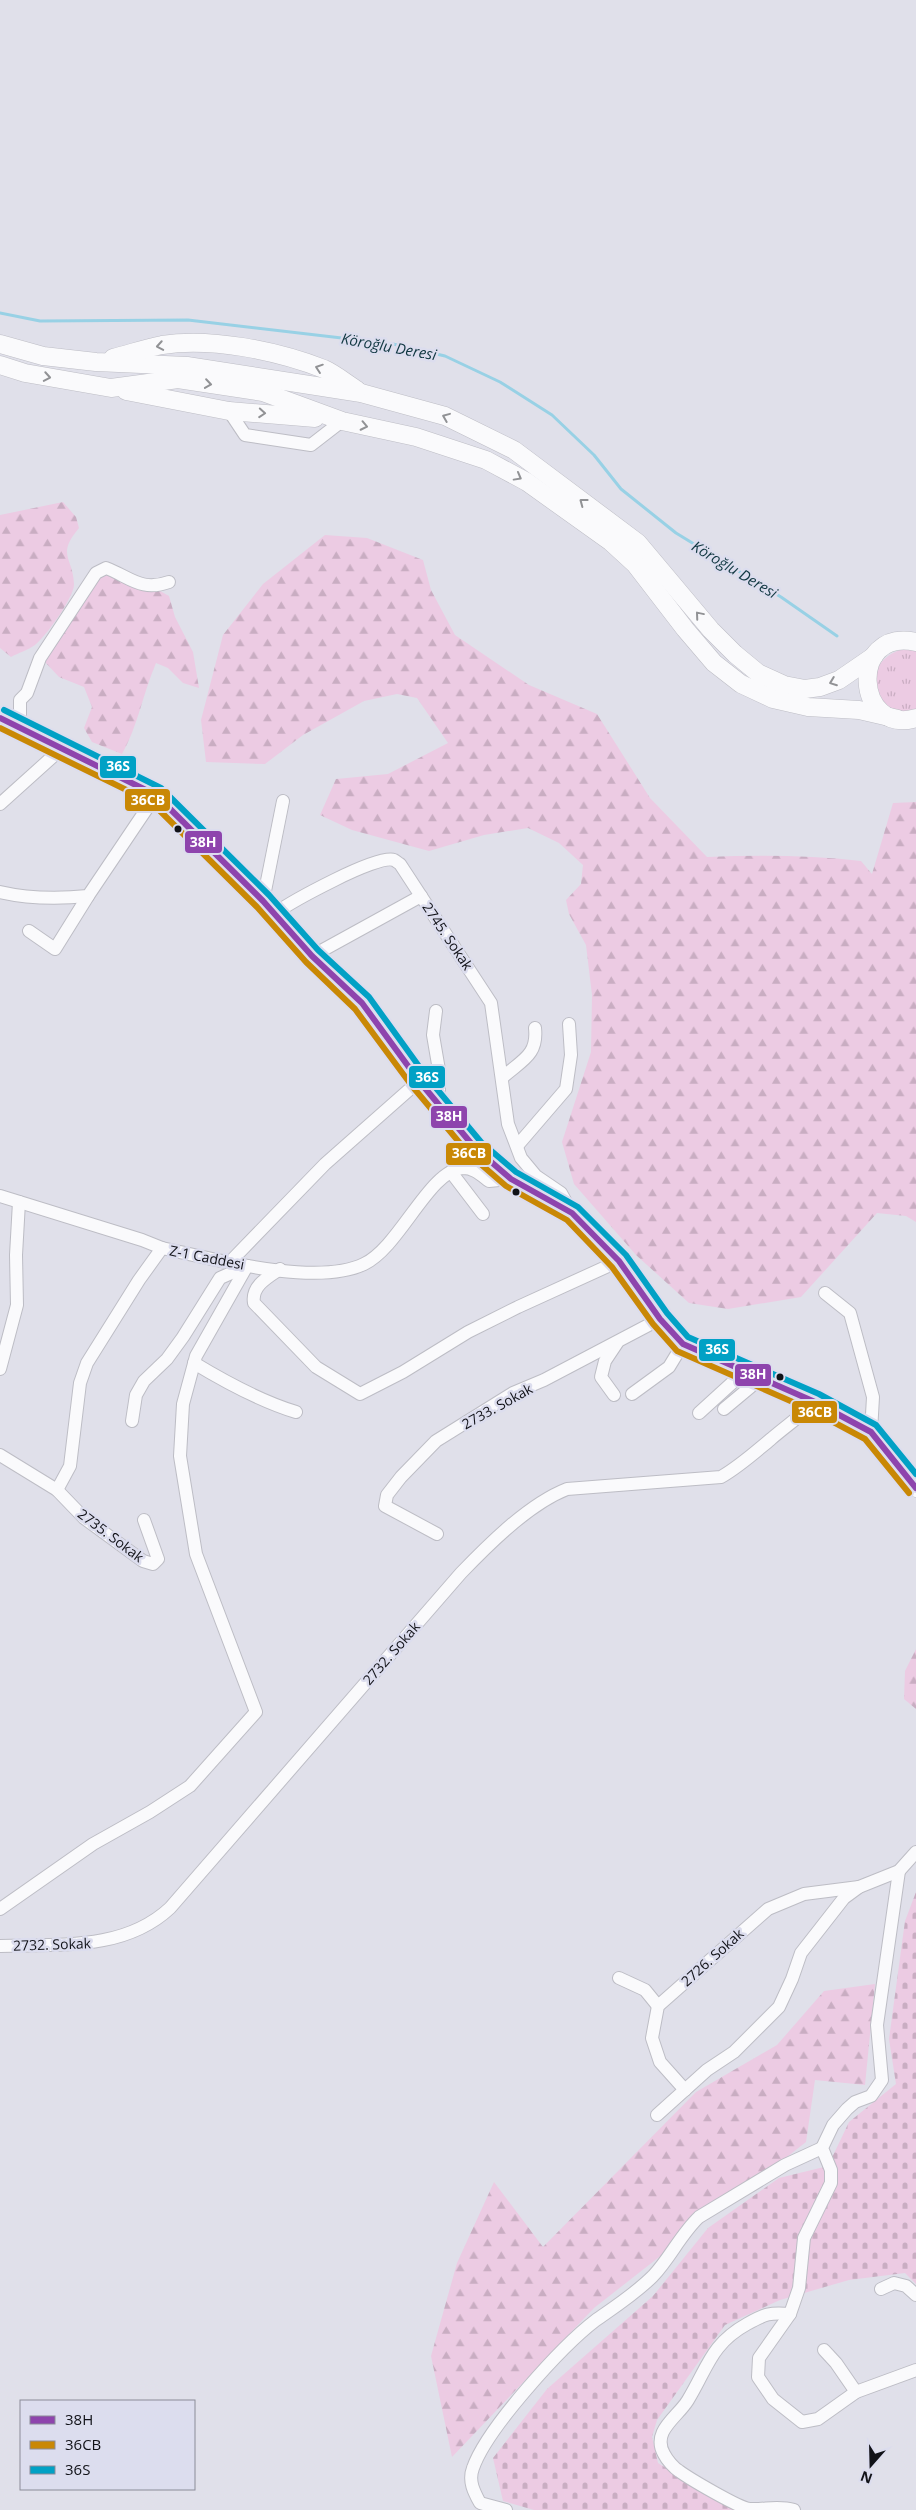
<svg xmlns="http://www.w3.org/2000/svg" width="916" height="2510" font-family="'Open Sans',sans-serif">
<defs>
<pattern id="grass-tufts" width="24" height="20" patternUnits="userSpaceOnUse" patternTransform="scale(1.25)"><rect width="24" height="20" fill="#eccbe3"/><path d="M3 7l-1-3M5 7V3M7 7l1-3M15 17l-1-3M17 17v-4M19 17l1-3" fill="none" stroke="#c9adc2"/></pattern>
<pattern id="forest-firs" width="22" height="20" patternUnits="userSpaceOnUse" patternTransform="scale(1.25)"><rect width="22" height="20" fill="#eccbe3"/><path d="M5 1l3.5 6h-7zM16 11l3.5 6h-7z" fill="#c9adc2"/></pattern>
<pattern id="cemetery-stones" width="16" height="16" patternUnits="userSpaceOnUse" patternTransform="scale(1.25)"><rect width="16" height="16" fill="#eccbe3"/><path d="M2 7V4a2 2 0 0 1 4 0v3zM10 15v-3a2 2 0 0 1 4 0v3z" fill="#c9adc2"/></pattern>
</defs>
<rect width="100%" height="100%" fill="#e0e0ea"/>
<path fill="url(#grass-tufts)" d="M904,649l12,1v62c-7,0 -17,1 -24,-2 -6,-4 -9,-8 -12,-15 -13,-21 2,-41 24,-46z"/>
<g fill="url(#forest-firs)">
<path d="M63,502l13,15 3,11c-23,28 -6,28 -5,56 1,12 -29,54 -39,61 -7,5 -17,8 -24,12l-11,-9v-133z"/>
<path d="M325,535l42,3 56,22 8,30 24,45 74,50 68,29 53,84 57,59c51,-2 103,-2 154,4l11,13 21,-71 23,-1v420l-10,-6 -29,-3 -76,84 -73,12 -39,-6 -53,-48 -62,-71 -12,-42 29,-90 1,-57 -6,-50 -17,-31 -3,-14 15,-16 2,-19 -24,-22 -31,-15 -44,7 -55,16 -77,-21 -32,-15 16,-36 52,-5 60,-31 -31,-45 -20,-4 -33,7 -61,34 -38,29 -59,-2 -5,-42 22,-85 40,-51z"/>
<path d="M110,574l43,13 16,9 6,21 18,35 6,36 -16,-5 -15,-15 -12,-5c-13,30 -18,63 -34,91l-30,-12 -8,-14 8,-21 -8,-20 -25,-10 -14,-15 8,-18 42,-64z"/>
<polygon points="916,1649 916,1709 904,1699 905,1671"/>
<polygon points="875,1984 865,2085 815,2080 806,2142 594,2308 452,2457 431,2356 457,2263 494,2182 543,2247 696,2092 777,2045 824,1991"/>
</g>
<polygon fill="url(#cemetery-stones)" points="916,1892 916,2284 905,2273 849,2280 780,2300 725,2325 657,2420 652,2437 658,2463 734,2510 534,2510 503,2501 493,2458 547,2389 653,2296 708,2228 779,2178 828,2166 849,2122 896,2084 889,2039 905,1921"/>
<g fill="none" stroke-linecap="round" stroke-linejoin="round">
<polyline stroke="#98d1e5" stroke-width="3" points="0,313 40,321 188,320 393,344 445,356 500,382 552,415 594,455 621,489 676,533 781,597 837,636"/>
<defs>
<g id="minor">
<polyline points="229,411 245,435 311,445 342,421"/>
<path d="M15,726l5,-10v-16l7,-7 13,-35 56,-85 10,-5c24,9 35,24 63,14"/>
<polyline points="0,804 60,750"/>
<path d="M0,892c30,7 58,7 88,4l68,-101"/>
<polyline points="263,901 283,801"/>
<path d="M274,914c17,-12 103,-60 120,-54 2,1 4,3 6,4l91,139 17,121 13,34 15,18 25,17 11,20"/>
<polyline points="29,931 55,949 88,896"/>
<polyline points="312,956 421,896"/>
<polyline points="436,1011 433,1035 439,1070 439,1104"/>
<path d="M503,1077c19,-17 35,-22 32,-49"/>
<polyline points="517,1146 566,1089 571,1055 569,1024"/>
<polyline points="451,1172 483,1214"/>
<polyline points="0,1196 142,1240 162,1248"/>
<polyline points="230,1262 325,1164 419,1081"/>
<path d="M280,1269c-12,8 -29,17 -26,34l62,64 44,27 43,-22 65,-40 50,-25 101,-46"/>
<polyline points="825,1293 850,1313 873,1397 871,1432"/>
<path d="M194,1363c33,20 66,38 102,49"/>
<polyline points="0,1369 17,1305 16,1255 19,1202"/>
<polyline points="632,1394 669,1367 683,1344"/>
<polyline points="614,1395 601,1377 605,1361 617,1343"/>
<polyline points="724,1409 760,1379"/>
<polyline points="699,1413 744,1372"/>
<polyline points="132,1421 136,1395 144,1381 167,1359 183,1337 220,1278 247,1266"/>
<polyline points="0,1455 57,1490 84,1518 143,1561 153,1564 158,1559 144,1520"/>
<path d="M57,1490l13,-24 10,-83 7,-20 52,-83 23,-32c51,11 155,39 202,16 36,-17 65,-94 99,-96 11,0 18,7 26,13l22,-2"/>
<polyline points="437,1534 385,1506 387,1495 401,1477 436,1441 513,1393 544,1380 660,1319"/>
<polyline points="899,1871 877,2025 882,2080 871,2096 855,2102 847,2109 833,2125 822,2148 831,2170 831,2183 804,2238 799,2288 790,2314 759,2358 758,2377 773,2399 802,2422 818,2419 856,2392 916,2370"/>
<polyline points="0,1909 93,1844 150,1812 190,1786 256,1712 196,1554 180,1456 183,1404 196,1356 247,1266"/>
<path d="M0,1946c58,-2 124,5 170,-38l291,-335c29,-30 68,-69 106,-84l154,-12c19,-11 33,-24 50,-38 15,-13 30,-23 44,-37"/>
<polyline points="619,1978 645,1990 658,2006"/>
<polyline points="685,2090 660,2062 652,2038 658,2006 768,1909 804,1894 859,1887"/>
<polyline points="657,2115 707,2070 734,2052 779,2007 792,1979 801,1953 844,1898 859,1887 899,1871 916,1852"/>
<polyline points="881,2289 894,2283 906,2286 916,2295"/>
<path d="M790,2314c-20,-2 -25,0 -43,10 -36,20 -39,43 -59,76 -10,17 -37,31 -24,54 3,6 10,14 15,17 11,8 60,37 71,38 15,1 27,-4 44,1"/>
<polyline points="824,2350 836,2363 856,2392"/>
<path d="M506,2510l-26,-7c-6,-11 -12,-22 -7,-35 14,-40 89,-122 123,-148 20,-14 39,-26 57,-44 17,-18 28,-42 46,-59l86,-52 37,-17"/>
</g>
<g id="secondary">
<polyline points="0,344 43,356 96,362 187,366 361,393 445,416 514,450 638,543 711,630 735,654 758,673 784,685 805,689 820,687 839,680 874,656"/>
<path d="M113,358c16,-4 33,-10 49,-13 49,-8 116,6 162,24 11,5 22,14 33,21"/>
<polyline points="0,365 25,373 111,388 178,379 263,392 342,421 416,437 486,460 527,482 611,542 635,564 685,629 714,663 741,684 773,699 808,707 859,710 898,719"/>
<polyline points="126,391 229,411 315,418"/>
<path d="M916,642c-69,-15 -60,95 0,76"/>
<polyline points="0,718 156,795 263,901 312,956 362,1003 419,1081 475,1148 511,1179 572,1213 619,1261 660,1319 683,1344 815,1402 871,1432 916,1488"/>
</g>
</defs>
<use href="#minor" stroke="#bdbdc5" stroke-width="14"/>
<use href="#secondary" stroke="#bdbdc5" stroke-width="19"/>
<use href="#minor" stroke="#fafafc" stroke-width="12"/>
<use href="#secondary" stroke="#fafafc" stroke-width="18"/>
<defs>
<polyline id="bus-1" points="0,718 156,795 263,901 312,956 362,1003 419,1081 475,1148 511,1179 572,1213 619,1261 660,1319 683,1344 815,1402 871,1432 916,1488"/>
<polyline id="bus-2" points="0,728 151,802 257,907 306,962 355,1009 412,1086 469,1154 506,1186 567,1220 612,1267 653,1324 677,1351 811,1410 865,1439 909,1493"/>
<polyline id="bus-3" points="4,710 161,788 269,895 318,950 369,997 426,1076 481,1142 516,1172 578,1207 626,1255 667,1313 688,1337 819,1394 876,1425 916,1474"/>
</defs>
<use href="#bus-1" stroke="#dcddee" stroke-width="10"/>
<use href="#bus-2" stroke="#dcddee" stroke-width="10"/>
<use href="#bus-3" stroke="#dcddee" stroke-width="10"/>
<use href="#bus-1" stroke="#8e44ad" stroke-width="6"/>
<use href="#bus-2" stroke="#c98805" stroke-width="6"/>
<use href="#bus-3" stroke="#01a1c5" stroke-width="6"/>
</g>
<defs><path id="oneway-chevron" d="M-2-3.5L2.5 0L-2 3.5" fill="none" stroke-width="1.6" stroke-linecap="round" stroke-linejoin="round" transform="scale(1.25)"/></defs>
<g stroke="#919295">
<use href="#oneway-chevron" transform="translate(160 346) rotate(170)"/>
<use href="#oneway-chevron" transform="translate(319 368) rotate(-161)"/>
<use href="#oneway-chevron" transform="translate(47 377) rotate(10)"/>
<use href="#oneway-chevron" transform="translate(208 384) rotate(8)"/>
<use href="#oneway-chevron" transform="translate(262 413) rotate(4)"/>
<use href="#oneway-chevron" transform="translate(446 417) rotate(-158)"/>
<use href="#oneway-chevron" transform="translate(364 426) rotate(12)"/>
<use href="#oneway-chevron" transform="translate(518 477) rotate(29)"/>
<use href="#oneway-chevron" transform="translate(583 502) rotate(-143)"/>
<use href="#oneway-chevron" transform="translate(699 615) rotate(-130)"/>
<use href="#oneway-chevron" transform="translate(833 682) rotate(159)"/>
</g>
<g fill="#111218" stroke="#dcddee" stroke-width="2">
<circle cx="178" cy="829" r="4.5"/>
<circle cx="516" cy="1192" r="4.5"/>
<circle cx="780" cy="1377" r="4.5"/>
</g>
<g text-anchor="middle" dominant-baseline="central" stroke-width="5" stroke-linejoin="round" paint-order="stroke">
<g font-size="14" fill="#111218" stroke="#dcddee">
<text transform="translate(448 936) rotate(56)">2745. Sokak</text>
<text transform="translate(207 1257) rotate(11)">Z-1 Caddesi</text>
<text transform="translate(497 1406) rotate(-29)">2733. Sokak</text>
<text transform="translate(111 1535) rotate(37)">2735. Sokak</text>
<text transform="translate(391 1653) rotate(-49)">2732. Sokak</text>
<text transform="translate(52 1944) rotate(-2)">2732. Sokak</text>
<text transform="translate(712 1957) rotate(-42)">2726. Sokak</text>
</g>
<g font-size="15" font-style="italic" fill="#103741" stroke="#dcddee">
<text transform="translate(389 346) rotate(10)">Köroğlu Deresi</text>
<text transform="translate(735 569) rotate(31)">Köroğlu Deresi</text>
</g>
</g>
<g stroke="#dcddee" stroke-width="2">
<rect x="99" y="755" width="38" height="24" rx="5" fill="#01a1c5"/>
<rect x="124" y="788" width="47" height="24" rx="5" fill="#c98805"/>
<rect x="184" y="830" width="39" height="24" rx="5" fill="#8e44ad"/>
<rect x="408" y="1065" width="38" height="24" rx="5" fill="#01a1c5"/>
<rect x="430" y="1105" width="38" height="24" rx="5" fill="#8e44ad"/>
<rect x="445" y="1142" width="47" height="24" rx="5" fill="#c98805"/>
<rect x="698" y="1338" width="38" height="24" rx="5" fill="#01a1c5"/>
<rect x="734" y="1363" width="38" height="24" rx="5" fill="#8e44ad"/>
<rect x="791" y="1400" width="47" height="24" rx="5" fill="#c98805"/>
</g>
<g font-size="14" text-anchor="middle" font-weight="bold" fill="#fff">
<text x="118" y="771">36S</text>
<text x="148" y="805">36CB</text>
<text x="203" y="847">38H</text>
<text x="427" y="1082">36S</text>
<text x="449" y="1121">38H</text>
<text x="469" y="1158">36CB</text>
<text x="717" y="1354">36S</text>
<text x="753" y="1379">38H</text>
<text x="815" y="1417">36CB</text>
</g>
<rect x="20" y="2400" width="175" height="90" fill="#dcddee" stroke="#8b8c98"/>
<rect x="30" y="2416" width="25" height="8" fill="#8e44ad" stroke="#8b8c98"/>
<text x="65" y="2425" font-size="15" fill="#111218">38H</text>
<rect x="30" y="2441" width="25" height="8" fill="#c98805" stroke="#8b8c98"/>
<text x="65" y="2450" font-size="15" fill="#111218">36CB</text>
<rect x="30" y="2466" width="25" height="8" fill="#01a1c5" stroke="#8b8c98"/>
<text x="65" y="2475" font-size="15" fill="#111218">36S</text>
<g transform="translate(871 2465) rotate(200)" stroke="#dcddee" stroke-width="4" paint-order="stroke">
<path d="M0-4L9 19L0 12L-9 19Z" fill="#111218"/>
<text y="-8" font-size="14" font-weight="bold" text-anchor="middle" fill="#111218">N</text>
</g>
</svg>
